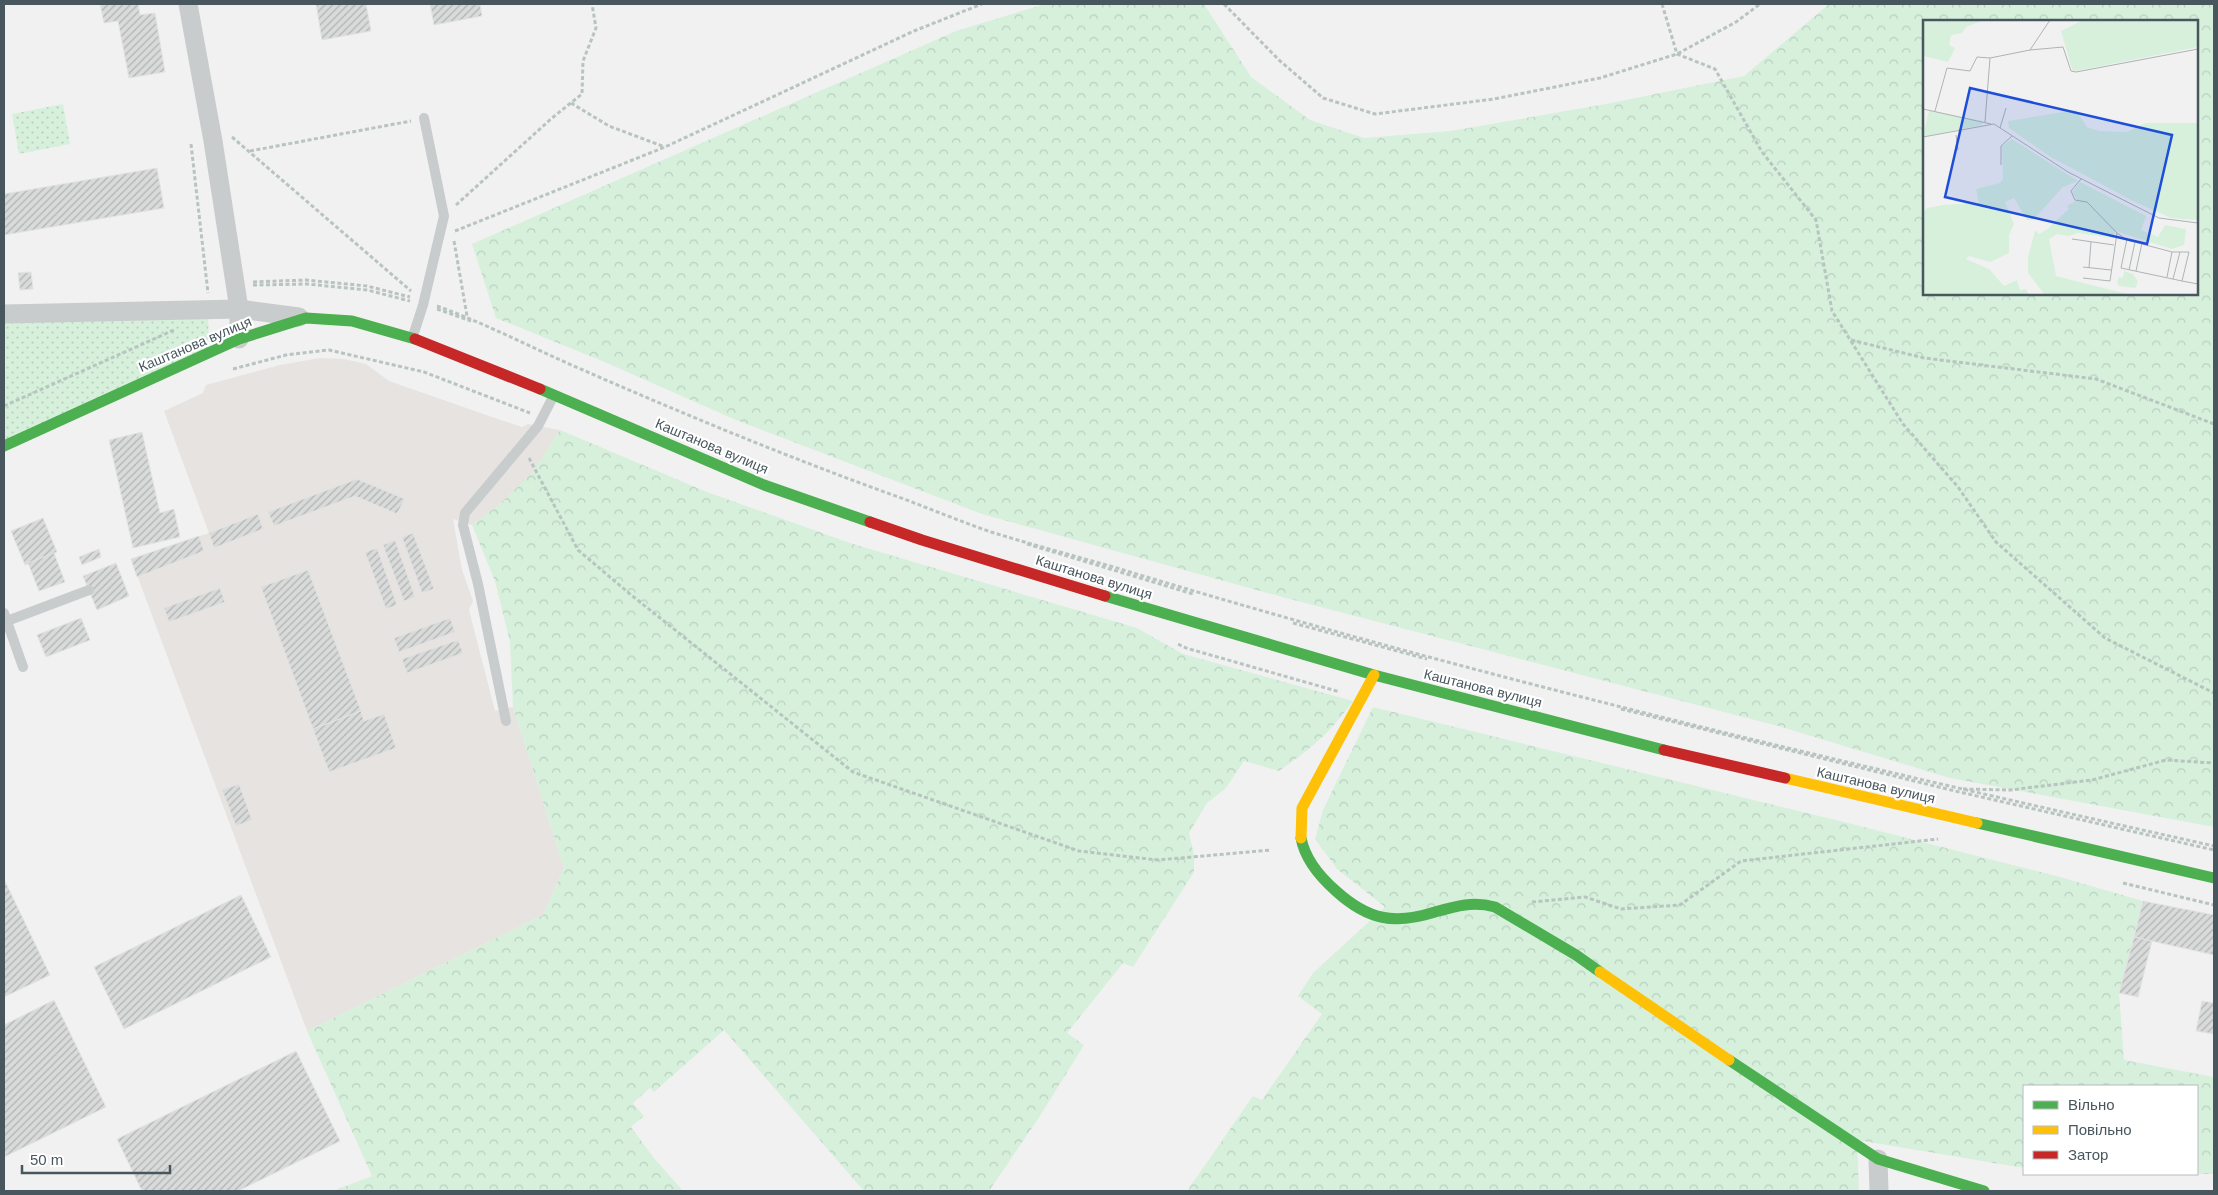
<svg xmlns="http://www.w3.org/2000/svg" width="2218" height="1195" font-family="Arial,sans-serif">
<defs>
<pattern id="green-dots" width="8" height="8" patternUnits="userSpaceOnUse" patternTransform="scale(1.25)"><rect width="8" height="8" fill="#d6f0dc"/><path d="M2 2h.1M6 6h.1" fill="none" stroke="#b9d0bf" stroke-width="1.8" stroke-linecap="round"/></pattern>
<pattern id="forest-crowns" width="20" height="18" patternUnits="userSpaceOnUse" patternTransform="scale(1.25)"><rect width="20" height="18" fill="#d6f0dc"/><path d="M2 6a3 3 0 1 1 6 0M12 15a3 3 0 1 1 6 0" fill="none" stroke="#b9d0bf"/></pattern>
<pattern id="building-hatch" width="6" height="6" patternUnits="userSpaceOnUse" patternTransform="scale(1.25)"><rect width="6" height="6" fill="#d9dada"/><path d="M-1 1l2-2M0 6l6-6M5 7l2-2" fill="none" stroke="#b2b4b4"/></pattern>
</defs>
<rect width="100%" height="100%" fill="#f2f1f1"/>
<polygon fill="#e6e3e0" points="320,358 344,359 366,364 389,381 492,417 522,427 528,424 560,430 532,474 500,504 472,525 453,519 462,570 473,601 469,610 495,711 513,707 564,868 543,915 307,1031 131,559 209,533 164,411 203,393 206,385 280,365"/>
<g fill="url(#green-dots)">
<polygon points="63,104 70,144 19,154 12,114"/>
<polygon points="208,309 209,352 4,446 4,314"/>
</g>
<g fill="url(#forest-crowns)" fill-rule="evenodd">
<path d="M1045,4h159l47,73 59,43 54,18 87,-7 155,-27 138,-28 85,-72h385v823l-264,-49 -172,-52 -492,-128 -304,-84 -246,-94 -129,-57 -111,-45 -24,-74 484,-213zM1924,21h273v273h-273z"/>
<path d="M560,430l147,62 146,52 284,84 46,26 170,47c-25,34 -40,46 -74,70l-35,-10 -18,27 -19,15 -18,30 5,22v17l-61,95 -10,-4 -56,70 17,12 -46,74 -49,72h-125l-140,-161 -70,62 -4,-4 -17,15 11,13 -13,11 23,31 29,33h-350l39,-15 -65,-145 236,-116 21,-47 -51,-161 -3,-65 -15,-61 -23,-56 28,-21 31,-30z"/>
<polygon points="1373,707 1852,824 2060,877 2143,901 2119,993 2124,1060 2214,1077 2214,1174 2197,1174 2197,1086 2024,1086 2024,1168 1857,1140 1859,1191 1187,1191 1253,1096 1262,1100 1322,1014 1298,996 1313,973 1385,907 1337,869 1315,839 1323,810"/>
</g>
<g fill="url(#building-hatch)" stroke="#e3e3e4">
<polygon points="100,4 138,4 140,15 155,13 165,72 129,78 118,21 104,23"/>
<polygon points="316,4 366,4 371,31 322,40"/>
<polygon points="430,4 480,4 482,16 434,25"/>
<polygon points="157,168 164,208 4,235 4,194"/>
<polygon points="31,272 33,289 20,290 18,273"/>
<polygon points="142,432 160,513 174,509 180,537 133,548 109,440"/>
<polygon points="357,479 405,499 397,514 355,496 274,526 268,512"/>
<polygon points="258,514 263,529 214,548 209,533"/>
<polygon points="43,518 57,552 25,565 11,531"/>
<polygon points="413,533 434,589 422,593 402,537"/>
<polygon points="199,536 204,551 137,577 131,559"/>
<polygon points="395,540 415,597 404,601 383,545"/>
<polygon points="377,548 397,605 386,609 365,552"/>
<polygon points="99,549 101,557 82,565 79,557"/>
<polygon points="54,553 65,582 39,591 28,563"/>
<polygon points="116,563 129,596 97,610 83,576"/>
<polygon points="308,570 361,711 313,729 261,587"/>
<polygon points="220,588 225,602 169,622 164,608"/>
<polygon points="81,618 90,640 46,657 37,635"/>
<polygon points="450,618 455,632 399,652 394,638"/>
<polygon points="458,640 463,653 407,673 402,659"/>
<polygon points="361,711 364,721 384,714 396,748 329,772 313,729"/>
<polygon points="239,784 252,820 236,826 222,790"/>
<polygon points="4,879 50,975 4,997"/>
<polygon points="241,895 271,957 124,1029 94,967"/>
<polygon points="2143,901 2214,915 2214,955 2134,937"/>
<polygon points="2134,937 2152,941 2138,997 2119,993"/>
<polygon points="54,1000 106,1107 4,1157 4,1025"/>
<polygon points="2202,1001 2214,1003 2214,1034 2196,1031"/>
<polygon points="296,1051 340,1141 238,1191 142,1191 117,1139"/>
</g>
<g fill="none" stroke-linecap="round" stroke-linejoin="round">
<g stroke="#b8c4bf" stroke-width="3" stroke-dasharray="4 2.5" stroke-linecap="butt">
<polyline points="1224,4 1279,60 1323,98 1375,114 1494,99 1600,78 1677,54 1736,22 1760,4"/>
<polyline points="1662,4 1677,54 1715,69 1762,152 1816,220 1832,311 1903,424 1958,487 1996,542 2105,638 2214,693"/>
<polyline points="571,103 609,126 665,147"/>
<polyline points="232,137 411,291"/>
<polyline points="191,144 208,293"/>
<polyline points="250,151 411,121"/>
<polyline points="456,205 552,118 582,94 583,61 596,28 592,4"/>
<polyline points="455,231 665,147 914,31 982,4"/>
<polyline points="454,241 467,316"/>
<polyline points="253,282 306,280 367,286 410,297"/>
<polyline points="253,285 307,284 367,290 410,301"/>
<path d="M437,306c50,18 97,43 146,64 105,46 212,90 321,129 29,11 58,23 87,33 42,13 84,24 126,36 362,110 729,196 1097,278"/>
<polyline points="437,309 471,321"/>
<polyline points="1851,340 1924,358 2096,379 2214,424"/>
<polyline points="233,369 286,355 329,350 424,372 530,413"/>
<polyline points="4,406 174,330"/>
<polyline points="529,458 578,550 630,594 853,772 1079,851 1158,860 1271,850"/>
<polyline points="1027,544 1193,594"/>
<polyline points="1293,623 1427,659"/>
<polyline points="1178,644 1186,648 1340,692"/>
<polyline points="1621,709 1955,791 2214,850"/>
<polyline points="1963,789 2010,790 2092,780 2166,760 2214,763"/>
<polyline points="2123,883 2214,905"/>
<polyline points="1532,902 1585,897 1621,909 1680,905 1741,861 1938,839"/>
</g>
<g stroke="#c9cccd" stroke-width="10">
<polyline points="413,336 423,305 444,216 424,118"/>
<polyline points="4,613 23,667"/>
<polyline points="7,621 89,590"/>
<polyline points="506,721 478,584 463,525 465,513 538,426 553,397"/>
</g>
<g stroke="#c9cccd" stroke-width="19">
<polyline points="188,4 213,141 239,309 239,339"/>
<polyline points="4,314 239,309 299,317"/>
<polyline points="1878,1159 1879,1191"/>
</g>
<g stroke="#4caf50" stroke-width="11">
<polyline points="540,389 764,485 870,522"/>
<polyline points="4,446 239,339 306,318 352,321 415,339"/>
<polyline points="1105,596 1374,675 1664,750"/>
<polyline points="1977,823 2214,878"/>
<path d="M1301,838c4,21 19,39 35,53 32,29 58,34 99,21 21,-6 38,-11 60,-5l81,48 24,17"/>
<polyline points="1729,1060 1878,1159 1984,1191"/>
</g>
<g stroke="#ffc107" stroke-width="11">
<polyline points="1785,778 1977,823"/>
<polyline points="1301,838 1302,808 1374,675"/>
<polyline points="1600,972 1729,1060"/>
</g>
<g stroke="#c62828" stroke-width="11">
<polyline points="415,339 540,389"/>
<polyline points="870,522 922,540 1105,596"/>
<polyline points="1664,750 1785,778"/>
</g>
</g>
<g text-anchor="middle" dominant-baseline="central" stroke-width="4.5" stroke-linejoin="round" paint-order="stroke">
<g font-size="14" fill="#48575e" stroke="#fff">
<text transform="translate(195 344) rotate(-23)">Каштанова вулиця</text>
<text transform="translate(712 446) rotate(23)">Каштанова вулиця</text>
<text transform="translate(1094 577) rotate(17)">Каштанова вулиця</text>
<text transform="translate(1483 688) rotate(14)">Каштанова вулиця</text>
<text transform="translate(1876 785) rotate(13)">Каштанова вулиця</text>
</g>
</g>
<g transform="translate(1923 20)">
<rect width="275" height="275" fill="#f2f1f1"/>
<path d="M6,90l53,11v4l-59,12z" fill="#d6f0dc"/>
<path d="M0,0h61l-18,7 -4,6 -11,2 -2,10 6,3 -7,14 -25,-6zM160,0h115v27l-123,24 -3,-2 -11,-38zM153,90l11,17 12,4 28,1 18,-9h53v97l-27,-2 -40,-18 -82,-44 -40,-28 -1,-7zM89,119l66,42 -15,6 -30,33h-6l-13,-22 -9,4 9,22 -5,11v18l-19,9 -21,-6 -3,3 23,10 15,17 13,-6 3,10 6,-1 3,6h-106v-82l4,-5 16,-3 36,-2 -3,-14 24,-6 3,-4 -1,-33zM157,162l66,34 -5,14 17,7 7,-12 21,4 -2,16 -12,4 -57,-18 -1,7 -36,-5 -9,3 -12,-2 -8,5 7,37 75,19h-86l-17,-22v-15l7,-28 4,4 7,-4 23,-21 -2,-3 10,-6 -5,-8zM201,251l9,3 5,8 -3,6 -16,-2 -2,-4 2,-5 4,1z" fill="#d6f0dc"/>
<path fill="none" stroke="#aeb3b6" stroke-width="1" d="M107,30l33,-3 8,24 5,1 122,-23M0,89l68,15M12,91l12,-43 23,3 7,-14 13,1 40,-8 20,-30M62,102l5,-64M77,108l6,-20M33,115l2,15M0,117l71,-13 74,48 91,46 39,5M78,145v-19l11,-10M158,159l-10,12 4,9 12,2 30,31 10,7 45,12h17l-7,29 16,3M149,219l42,6M204,219l-6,29 61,13M160,247l28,3M166,248l2,-26M206,250l6,-28M213,251l6,-28M244,257l5,-25M160,258l27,3 7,-48M250,259l7,-27"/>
<path fill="#1d4ed8" fill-opacity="0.15" stroke="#1d4ed8" stroke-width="2.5" d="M47,68l202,47 -25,109 -202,-47z"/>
<rect width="275" height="275" fill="none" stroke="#48575e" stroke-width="2.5"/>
</g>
<rect width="2218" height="1195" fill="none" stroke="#48575e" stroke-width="10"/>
<rect x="2023" y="1085" width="175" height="90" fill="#ffffff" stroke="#b6bcbf"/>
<rect x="2033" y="1101" width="25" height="8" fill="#4caf50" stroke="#b6bcbf"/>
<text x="2068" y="1110" font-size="15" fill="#48575e">Вільно</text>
<rect x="2033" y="1126" width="25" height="8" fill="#ffc107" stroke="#b6bcbf"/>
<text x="2068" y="1135" font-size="15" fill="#48575e">Повільно</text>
<rect x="2033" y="1151" width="25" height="8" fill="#c62828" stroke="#b6bcbf"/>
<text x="2068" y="1160" font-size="15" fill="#48575e">Затор</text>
<path d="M22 1165v8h148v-8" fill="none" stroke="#48575e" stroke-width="2.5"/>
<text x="30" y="1165" font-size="15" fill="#48575e" stroke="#ffffff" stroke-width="4" paint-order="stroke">50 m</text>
</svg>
